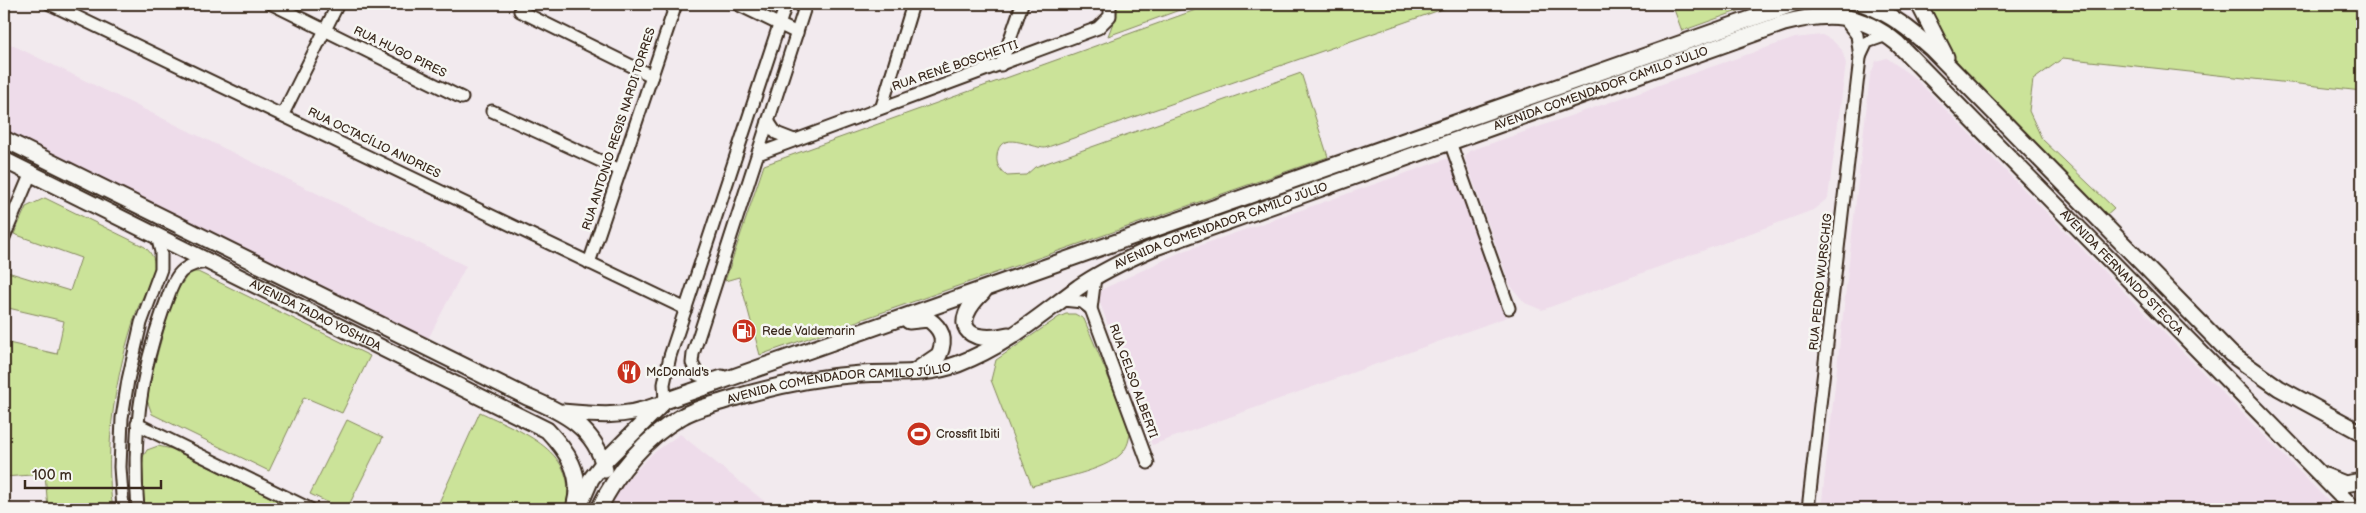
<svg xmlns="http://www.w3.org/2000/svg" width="2366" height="513" font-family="'Balsamiq Sans',sans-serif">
<rect width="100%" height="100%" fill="#f2eaee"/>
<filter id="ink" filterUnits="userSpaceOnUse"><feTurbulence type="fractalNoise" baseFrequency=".02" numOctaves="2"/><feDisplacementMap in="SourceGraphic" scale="10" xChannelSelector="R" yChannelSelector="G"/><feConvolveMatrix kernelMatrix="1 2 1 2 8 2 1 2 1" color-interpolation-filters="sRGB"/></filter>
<g filter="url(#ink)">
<g fill="#eedcea">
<polygon points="1822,35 1832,40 1842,50 1846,64 1828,198 1813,210 1542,310 1525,303 1510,285 1467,164 1465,158 1469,151 1795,38"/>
<polygon points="4,41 466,266 428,339 4,131"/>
<polygon points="1887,58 1916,79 2336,509 1821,509 1870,76 1876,61"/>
<polygon points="1449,158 1507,317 1152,445 1100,303 1098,295 1103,289 1181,252"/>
<polygon points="680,434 774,509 609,509 623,484 652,454"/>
</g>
<g fill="#cbe399" stroke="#83865c">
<polygon points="1116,4 1196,4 1108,36 1117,12"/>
<path d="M1212,4h245l-412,144c-14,0 -46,-20 -48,8 -1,9 3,14 10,20l19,-1 9,-8 266,-94 27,84 -568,198 -21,-78 -14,4 39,-116z"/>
<polygon points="1672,4 1757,4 1682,31"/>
<polygon points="1927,4 2362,4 2362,91 2063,58 2033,80 2029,111 2042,139 2114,208 2104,217 1982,91 1952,55"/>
<path d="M45,198l100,49c7,7 11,13 9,23 -4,15 -13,29 -18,43 -20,59 -33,134 -23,196h-65l-3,-35 -41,3v-135l53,12 7,-33 -60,-14v-36l66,20 11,-33 -67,-24 12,-27z"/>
<polygon points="194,272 198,272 370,356 342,413 304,397 269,471 152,414 147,400 151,377 173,297 187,276"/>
<path d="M1066,314h9l9,5 46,110c0,9 -2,18 -9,25 -17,17 -65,25 -89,32l-41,-106 5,-20 63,-43z"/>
<path d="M480,412c40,19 102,40 85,97h-129z"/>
<polygon points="347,420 383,437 347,509 342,509 310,494"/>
<polygon points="158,446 172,449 294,509 144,509 140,462 147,450"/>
</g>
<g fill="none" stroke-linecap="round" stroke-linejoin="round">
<defs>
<g id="minor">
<polyline points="50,4 686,309"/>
<polyline points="272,4 462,98"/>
<polyline points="737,4 797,33"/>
<polyline points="520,11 652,76"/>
<polyline points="1860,57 1867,42 1887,35"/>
<polyline points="1001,65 1022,4"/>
<polyline points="882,106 913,4"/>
<polyline points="492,111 620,170"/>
<polyline points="283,114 338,4"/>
<polyline points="768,121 776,133 794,140"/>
<polyline points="1450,142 1509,308"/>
<polyline points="758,154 1098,28 1110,16 1110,4"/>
<polyline points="4,237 31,173"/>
<polyline points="589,263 676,4"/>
<polyline points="1095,277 1091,309 1148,463"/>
<polyline points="1063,300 1082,302 1091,309"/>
<polyline points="722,376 713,379 698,375 692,363 693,354 806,4"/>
<polyline points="665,401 664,384 670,356 786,4"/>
<polyline points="137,424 310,509"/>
<polyline points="123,509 120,467 122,418 128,380 141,323 161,269 161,252 157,236"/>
<path d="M138,509c-6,-67 2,-135 25,-199 5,-12 9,-29 18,-38 8,-8 18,-9 28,-10"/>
<polyline points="1808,509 1860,58 1857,35 1842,16"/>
</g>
<g id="major">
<path d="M1864,4c27,10 47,26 68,45l299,305 48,34 83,45"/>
<polyline points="1919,4 1946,57"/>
<path d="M4,139l523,258c36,15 69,31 78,73"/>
<path id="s1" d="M4,160l543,270c20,21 36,44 28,74"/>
<path d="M983,292c-34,32 -17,53 25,43"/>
<path d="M909,321l19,-2c14,10 18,20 11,36l-25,17"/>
<path d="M563,412c32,3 61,6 92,-6"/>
<polyline points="2325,476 2345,484 2362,481"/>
<polyline points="578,509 591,479 604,462 665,401 1793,4"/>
<path id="s2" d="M599,509c17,-36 47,-72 82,-92 13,-8 28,-11 43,-16 45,-14 90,-24 137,-27 34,-2 65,2 97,-10 49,-19 80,-47 121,-77 23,-16 49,-28 74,-39l631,-225c45,-12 76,-10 113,20l457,466"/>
</g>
</defs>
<use href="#minor" stroke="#3b2a1e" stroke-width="15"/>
<use href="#major" stroke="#3b2a1e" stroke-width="19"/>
<use href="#minor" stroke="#f6f6f2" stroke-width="11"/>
<use href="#major" stroke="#f6f6f2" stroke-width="15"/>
</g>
</g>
<defs>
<symbol id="fuel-disc" viewBox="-11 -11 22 22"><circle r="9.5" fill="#c8321e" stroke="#f6f6f2"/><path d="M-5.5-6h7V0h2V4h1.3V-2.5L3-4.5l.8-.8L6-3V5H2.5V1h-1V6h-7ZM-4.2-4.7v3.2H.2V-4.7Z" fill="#fff"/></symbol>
<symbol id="restaurant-disc" viewBox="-11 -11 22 22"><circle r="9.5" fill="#c8321e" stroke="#f6f6f2"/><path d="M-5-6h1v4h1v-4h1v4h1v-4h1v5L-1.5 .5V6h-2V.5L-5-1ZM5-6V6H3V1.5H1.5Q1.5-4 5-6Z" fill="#fff"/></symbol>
<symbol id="stadium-disc" viewBox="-11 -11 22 22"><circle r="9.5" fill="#c8321e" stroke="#f6f6f2"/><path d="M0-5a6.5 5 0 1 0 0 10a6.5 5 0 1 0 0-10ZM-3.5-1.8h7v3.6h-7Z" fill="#fff"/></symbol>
</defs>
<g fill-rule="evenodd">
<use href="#fuel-disc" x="730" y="317" width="28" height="28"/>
<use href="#restaurant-disc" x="615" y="358" width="28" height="28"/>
<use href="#stadium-disc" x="905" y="420" width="28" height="28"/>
</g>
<g text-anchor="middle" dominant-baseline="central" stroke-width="5" stroke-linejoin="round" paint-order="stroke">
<g font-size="12" fill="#3b2a1e" stroke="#f6f6f2">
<text transform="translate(400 52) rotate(26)">RUA HUGO PIRES</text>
<text transform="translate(955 66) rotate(-19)">RUA RENÊ BOSCHETTI</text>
<text stroke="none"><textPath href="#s2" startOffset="1112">AVENIDA COMENDADOR CAMILO JÚLIO</textPath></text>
<text transform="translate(619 129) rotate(-72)">RUA ANTONIO REGIS NARDI TORRES</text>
<text transform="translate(374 143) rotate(26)">RUA OCTACÍLIO ANDRIES</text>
<text stroke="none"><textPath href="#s2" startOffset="708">AVENIDA COMENDADOR CAMILO JÚLIO</textPath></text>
<text stroke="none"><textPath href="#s2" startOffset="1748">AVENIDA FERNANDO STECCA</textPath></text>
<text transform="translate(1821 282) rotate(-84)">RUA PEDRO WURSCHIG</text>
<text stroke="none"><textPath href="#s1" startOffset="348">AVENIDA TADAO YOSHIDA</textPath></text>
<text transform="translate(1133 381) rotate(70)">RUA CELSO ALBERTI</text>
<text stroke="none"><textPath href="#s2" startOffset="288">AVENIDA COMENDADOR CAMILO JÚLIO</textPath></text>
</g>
<g font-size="12" fill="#3b2a1e" stroke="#f6f6f2" text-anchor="start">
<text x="762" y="331">Rede Valdemarin</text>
<text x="646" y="372">McDonald's</text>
<text x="936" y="434">Crossfit Ibiti</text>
</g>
</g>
<rect width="2366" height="513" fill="none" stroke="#f6f6f2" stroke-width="20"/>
<rect x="10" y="10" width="2346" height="493" fill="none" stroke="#3b2a1e" stroke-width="2" filter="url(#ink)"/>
<path d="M25 480v8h136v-8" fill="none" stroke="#3b2a1e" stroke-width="2.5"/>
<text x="32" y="480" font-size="15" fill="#3b2a1e" stroke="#f6f6f2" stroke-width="4" paint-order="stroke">100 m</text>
</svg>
